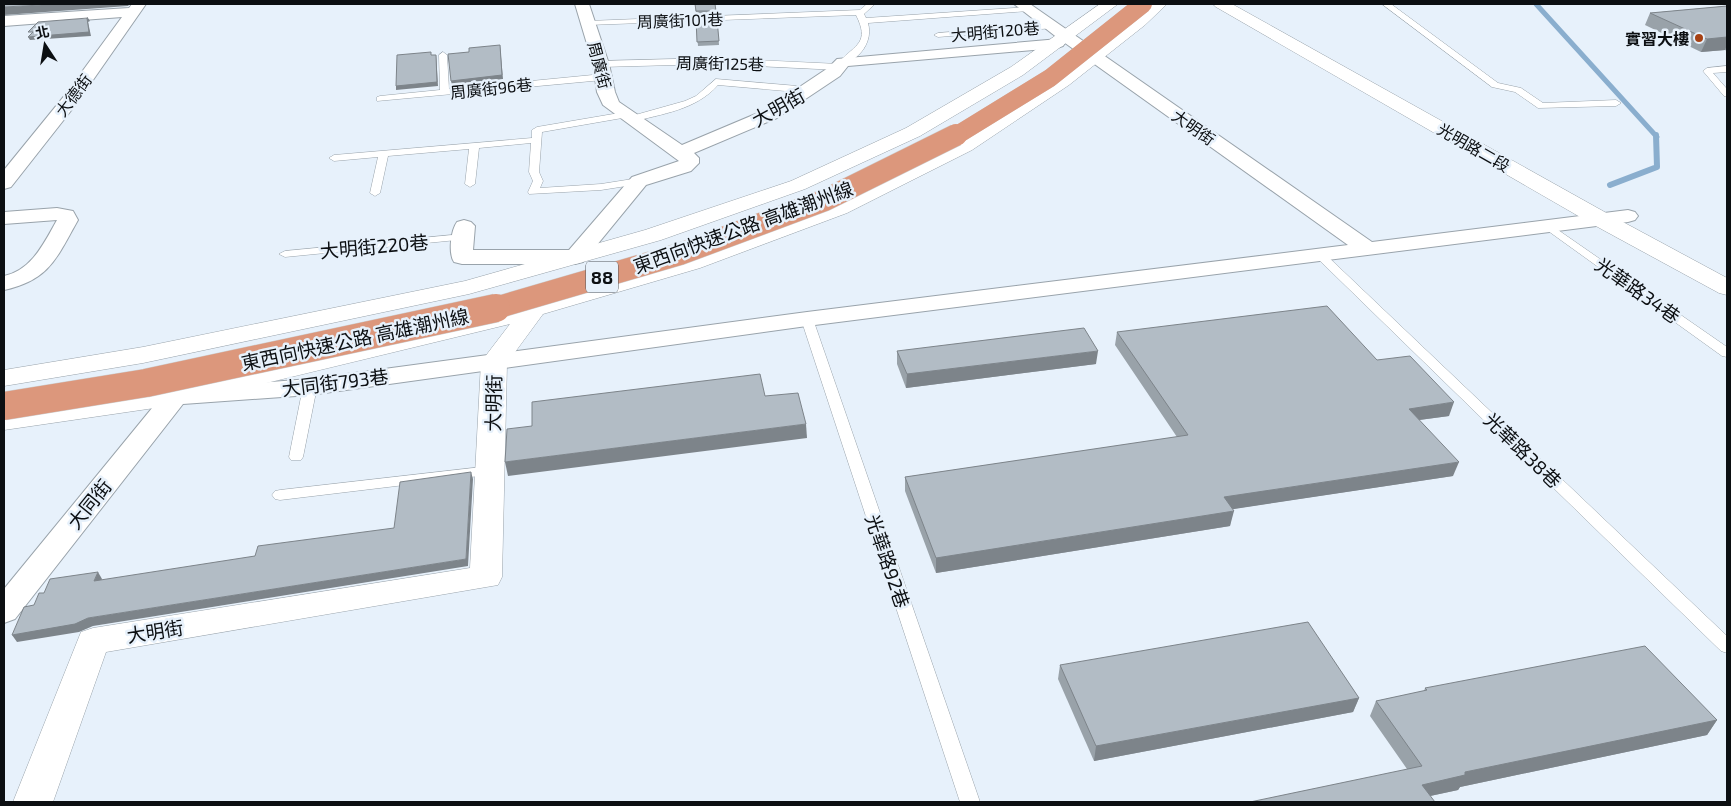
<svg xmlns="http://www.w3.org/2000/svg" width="1731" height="806" font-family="'Exo 2','Noto Sans TC',sans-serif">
<rect width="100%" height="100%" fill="#e7f1fb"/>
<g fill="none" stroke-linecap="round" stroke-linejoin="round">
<polyline stroke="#8aaece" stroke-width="5" points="1536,4 1657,137"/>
<polyline stroke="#8aaece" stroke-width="6" points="1610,185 1657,167 1656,135"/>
<defs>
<g id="lane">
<path d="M867,4h8l-11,10 2,4 162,-11 4,2 -4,2 -160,12c5,18 -7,35 -25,42l-4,-3c17,-18 31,-19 17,-47l-268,10 -4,-2 4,-2 272,-11z"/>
<polygon points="1382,4 1391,4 1498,83 1521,88 1543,103 1616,100 1621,103 1616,106 1538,108 1515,92 1492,87"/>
<polygon points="1051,24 1054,24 1054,28 938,37 934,35 938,33"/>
<polygon points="443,52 447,55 449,89 603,74 607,77 603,80 377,101 377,97 380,96 440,90 439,55"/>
<polygon points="712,58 839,64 843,67 839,70 712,64 601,67 597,64 601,61"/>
<polygon points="1727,66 1727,72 1713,73 1727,89 1727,97 1724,96 1703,71 1707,68"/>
<path d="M716,79l93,8 5,3 -5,3 -12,-1 -79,-7c-22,25 -56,29 -87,37l-3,-1v-4l-86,15 -3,40 4,9 -3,7 61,-4 38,-6 5,3 -5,3 -38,6 -72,4 -1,-2 5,-11 -4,-9 2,-29 -52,5 -4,36 -5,3 -5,-3 4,-35 -81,7 -8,37 -5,3 -5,-3 8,-36 -44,4 -5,-3 5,-3 198,-17v-8l5,-3 88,-15 3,1v4l57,-16 11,-5z"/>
<polygon points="1548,223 1727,347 1727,357 1722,356 1544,228 1542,226 1544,224"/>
<polygon points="463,234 469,237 467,239 285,257 279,254 285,251"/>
<polygon points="1319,251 1323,252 1727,636 1727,653 1721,651 1315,256 1313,254"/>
<polygon points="807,315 813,319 980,802 960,802 801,319"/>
<polygon points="310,383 317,387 303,457 301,460 291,460 289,457 303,387"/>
<polygon points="491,466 496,468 498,471 496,474 280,500 275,499 272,495 275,491 280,490"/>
</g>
<g id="street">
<polygon points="132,4 146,4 77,103 11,187 4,189 4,170 65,95 122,17 4,26 4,16 129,8"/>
<path d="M575,4h14l20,60 6,28 4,10 63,43 83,-35 63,-42 9,-9 222,-20 -45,-35h16l342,238 256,-32 7,2 3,4 -3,4 -7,2 -821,104 -497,69 -127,9 -168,215 -11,4v-34l162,-198 9,-2 135,-10 497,-67 541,-67 -283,-202 -2,3 -6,2 -209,18 -8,10 -63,42 -83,35 5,5v5l-8,8 -45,14 -63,77 -8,2h-113l-8,-2c-6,-9 -3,-32 3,-40l7,-2 7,2 4,4 -2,24h96l63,-73 47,-16 -76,-56 -6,-13 -4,-28z"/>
<path d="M57,208l16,3 5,9c-21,37 -28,60 -74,70v-14c28,-6 40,-33 53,-56l-53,4v-12z"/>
</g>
<g id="secondary">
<polygon points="1100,4 1118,4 1023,75 920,136 805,189 661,240 469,294 143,363 4,386 4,370 143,347 465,281 645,230 791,181 906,128 1011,67"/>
<path d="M1150,4h17l-22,21 -76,60 -97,65 -125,63 -147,55 -157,46 -36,49 -5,214 -4,8 -392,67 -53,150h-40l68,-170 12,-4 377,-60 11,-206 29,-38 -335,81 -171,25v-18l171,-23 306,-72 45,-13c5,-6 10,-7 17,-5l141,-41 147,-55 127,-61 99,-65z"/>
<polygon points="1213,4 1232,4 1610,215 1727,278 1727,295 1719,293 1594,225 1216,7"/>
</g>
</defs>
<use href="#lane" stroke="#99a3ab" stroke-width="1"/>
<use href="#street" stroke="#99a3ab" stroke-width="2"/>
<use href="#secondary" stroke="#99a3ab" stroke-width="1"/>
<use href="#lane" fill="#fff" fill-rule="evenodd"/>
<use href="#street" fill="#fff" fill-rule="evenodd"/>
<use href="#secondary" fill="#fff" fill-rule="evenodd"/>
<defs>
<polyline id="highway-bridge-far2" points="954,137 1050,78 1143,4"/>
<polyline id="highway-bridge-far1" points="492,309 680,254 825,200 956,135"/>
<polyline id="highway-bridge" points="4,406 146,383 496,308"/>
</defs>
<use href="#highway-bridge-far2" stroke="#cecfd0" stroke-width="18" stroke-linecap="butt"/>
<use href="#highway-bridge-far1" stroke="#cecfd0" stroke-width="23" stroke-linecap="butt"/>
<use href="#highway-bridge" stroke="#cecfd0" stroke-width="29" stroke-linecap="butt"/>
<use href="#highway-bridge-far2" stroke="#dc977c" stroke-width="18"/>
<use href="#highway-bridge-far1" stroke="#dc977c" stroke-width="22"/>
<use href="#highway-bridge" stroke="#dc977c" stroke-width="28"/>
</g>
<g fill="#99a2a9">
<polygon points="695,4 715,4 716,14 696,15"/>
<polygon points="1727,6 1727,51 1725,50 1701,52 1645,25 1650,13"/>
<polygon points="696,19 717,19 719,45 698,46"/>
<polygon points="1117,332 1377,360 1449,416 1419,420 1453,476 1232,509 1230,526 936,573 905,491 905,477 1177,437 1115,345"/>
<polygon points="897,351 1096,364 906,388 897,364"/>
<polygon points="1060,665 1359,698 1353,712 1094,761 1058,679"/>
<polygon points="1425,688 1717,720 1707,735 1460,787 1458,790 1430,796 1407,769 1370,716 1376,701 1424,691"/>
</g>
<g fill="#7d848a">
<polygon points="60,4 130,4 128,6 4,15 4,7"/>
<polygon points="88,18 90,21 88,22 91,36 30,40 28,37"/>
<polygon points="1727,37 1727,45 1725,50 1701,52 1707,39"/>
<polygon points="500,45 503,79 452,85 451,81"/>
<polygon points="436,55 438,86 396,90 396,86"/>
<polygon points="1098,351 1096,364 906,388 907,374"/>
<polygon points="1454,402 1449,416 1404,422 1409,409"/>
<polygon points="806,424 807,438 508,476 505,462"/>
<polygon points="1459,462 1453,476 1221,511 1224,497"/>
<polygon points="471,472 473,479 468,566 93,626 79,632 17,642 12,635 88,618 466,559"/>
<polygon points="1234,511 1230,526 936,573 936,558"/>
<polygon points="98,572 102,579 98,589 94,581"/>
<polygon points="1359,698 1353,712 1094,761 1096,746"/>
<polygon points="1717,720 1707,735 1460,787 1458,790 1416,799 1422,785 1465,772"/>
</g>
<g fill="#b2bcc5" stroke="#7d848a">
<polygon points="4,4 60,4 4,7"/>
<polygon points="695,4 715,4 716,11 696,11"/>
<polygon points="1727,6 1727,37 1707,39 1650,13"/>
<polygon points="87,18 89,32 28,37 33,32 28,32 38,22 88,18"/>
<polygon points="696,19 717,19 719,41 697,42"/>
<polygon points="500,45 502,75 451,81 448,54 469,52 469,48"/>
<polygon points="431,52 431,55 436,55 437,82 396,86 397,55"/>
<polygon points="1327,306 1377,360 1410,356 1454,402 1409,409 1459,462 1224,497 1234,511 936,558 905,477 1188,435 1117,332"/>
<polygon points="1084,328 1098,351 907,374 897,351"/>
<polygon points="760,374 765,396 798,393 806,424 505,462 507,429 532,426 532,402"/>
<polygon points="471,472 466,559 88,618 75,624 12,635 24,607 34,605 39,593 44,593 50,579 98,572 94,581 255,556 258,546 394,528 400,482"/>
<polygon points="1308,622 1359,698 1096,746 1060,665"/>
<polygon points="1645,646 1717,720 1465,772 1465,775 1422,785 1435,802 1250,802 1422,766 1376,701 1427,690 1425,688"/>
</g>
<circle fill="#a64114" stroke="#e7f1fb" stroke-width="2" cx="1699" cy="38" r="5"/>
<g text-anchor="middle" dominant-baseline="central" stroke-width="5" stroke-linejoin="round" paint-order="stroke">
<g font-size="16" fill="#0c0f12" stroke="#e7f1fb">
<text transform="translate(680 20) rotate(-2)">周廣街101巷</text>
<text transform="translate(995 31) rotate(-5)">大明街120巷</text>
<text transform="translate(720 63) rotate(1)">周廣街125巷</text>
<text transform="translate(600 65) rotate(75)">周廣街</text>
<text transform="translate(491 88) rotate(-6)">周廣街96巷</text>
<text transform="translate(73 95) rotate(-53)">大德街</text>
<text transform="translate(1194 127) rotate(35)">大明街</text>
<text transform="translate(1474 147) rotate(30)">光明路二段</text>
</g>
<g font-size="16" font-weight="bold" fill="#0c0f12" stroke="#e7f1fb" text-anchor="end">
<text x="1689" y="38">實習大樓</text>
</g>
<rect fill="#e7f1fb" stroke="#4e5358" stroke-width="1" x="586" y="261.5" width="32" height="31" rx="4"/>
<g font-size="18" font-weight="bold" fill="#0c0f12">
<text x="602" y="277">88</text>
</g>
<g font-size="19" fill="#0c0f12" stroke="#e7f1fb">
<text transform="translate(778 107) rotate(-29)">大明街</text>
<text transform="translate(743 227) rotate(-20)">東西向快速公路 高雄潮州線</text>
<text transform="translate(374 246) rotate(-5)">大明街220巷</text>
<text transform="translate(1638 290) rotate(35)">光華路34巷</text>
<text transform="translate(355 339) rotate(-12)">東西向快速公路 高雄潮州線</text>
<text transform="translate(335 382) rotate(-7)">大同街793巷</text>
<text transform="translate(493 403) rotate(-89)">大明街</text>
<text transform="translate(1523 450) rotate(44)">光華路38巷</text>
<text transform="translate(89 504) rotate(-51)">大同街</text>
<text transform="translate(888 561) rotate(71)">光華路92巷</text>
<text transform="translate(155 631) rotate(-9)">大明街</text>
</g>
</g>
<rect width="1731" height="806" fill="none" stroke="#0c0f12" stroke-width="10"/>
<g transform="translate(45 45) rotate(348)" stroke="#e7f1fb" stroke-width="4" paint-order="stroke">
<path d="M0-4L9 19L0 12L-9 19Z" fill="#0c0f12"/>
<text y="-8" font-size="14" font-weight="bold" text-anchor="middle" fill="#0c0f12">北</text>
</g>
</svg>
